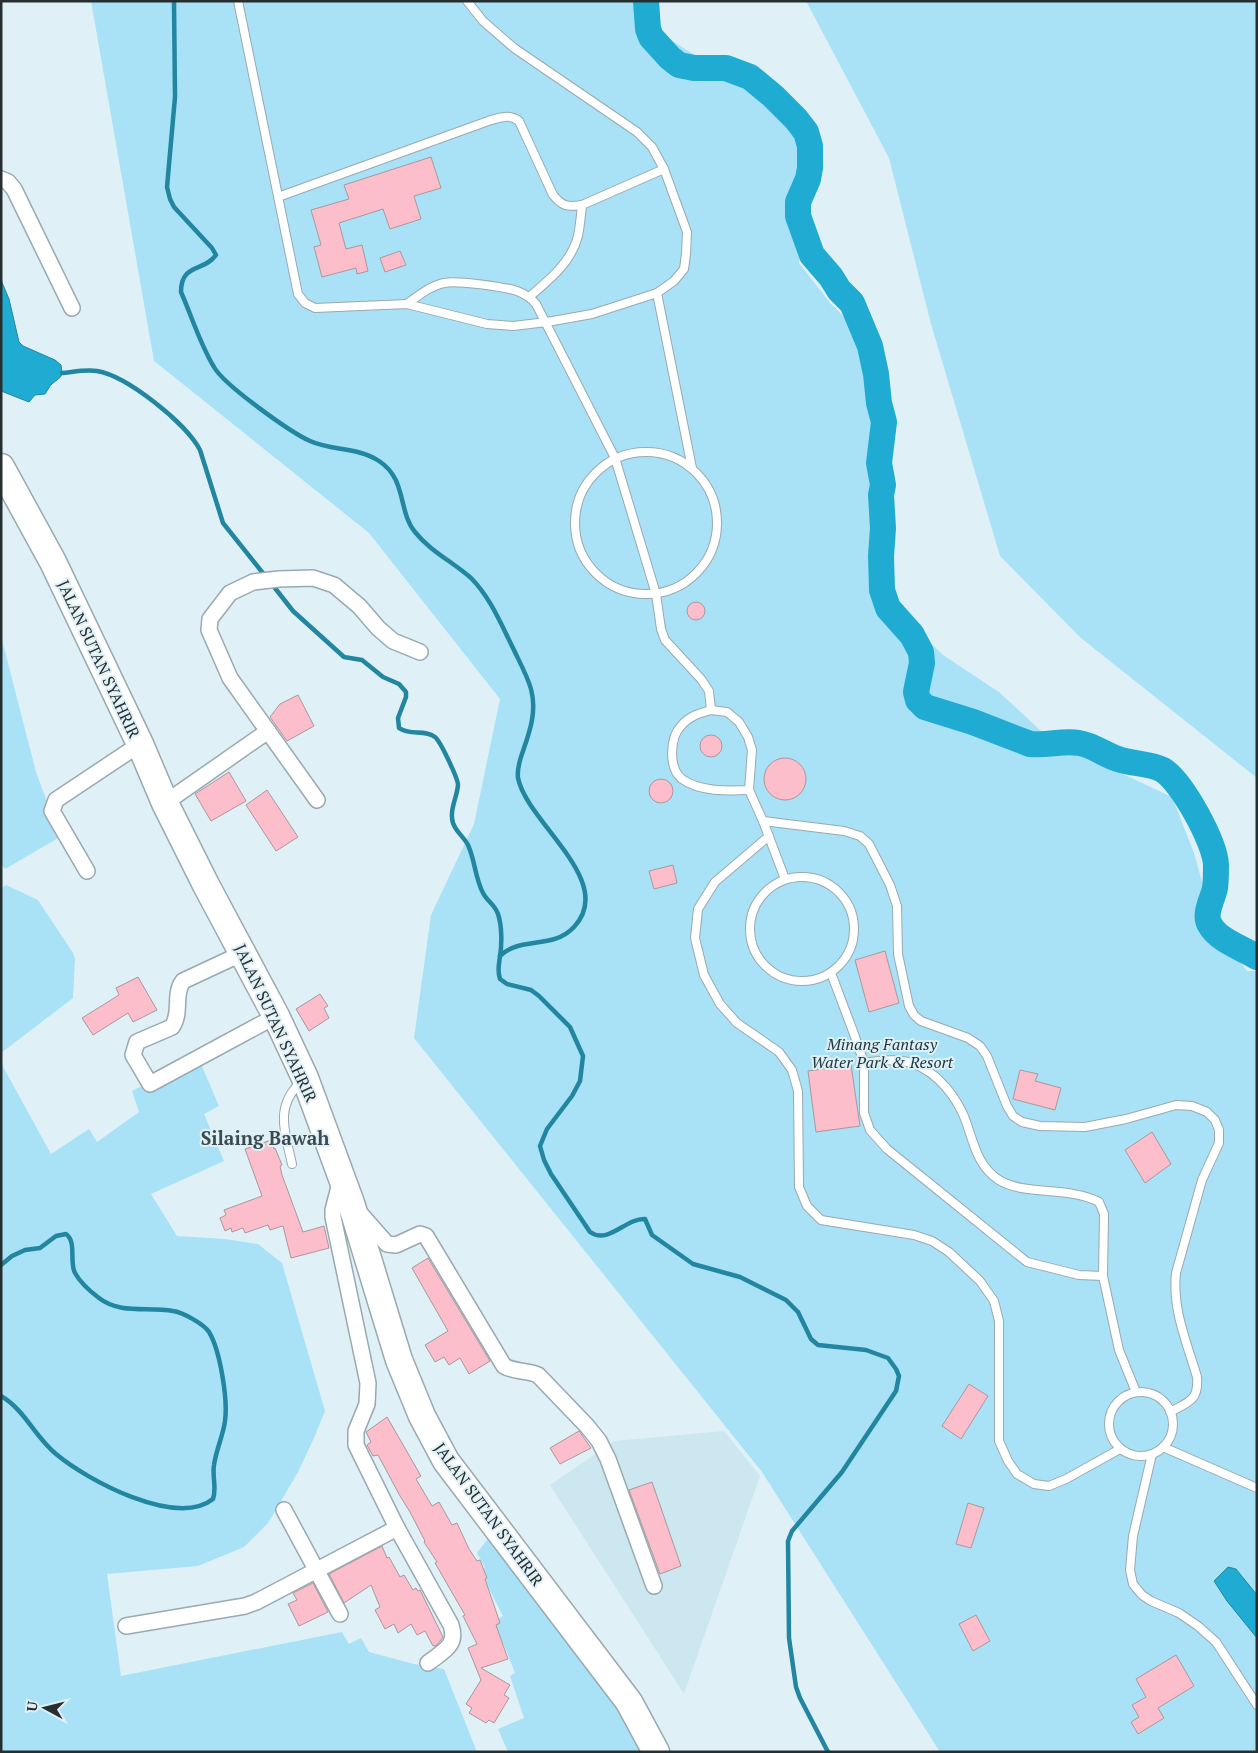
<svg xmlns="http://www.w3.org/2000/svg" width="1258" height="1753" font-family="'PT Serif',serif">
<rect width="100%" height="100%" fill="#dff1f7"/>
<polygon fill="#cde7f0" points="724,1431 760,1476 684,1694 550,1485 614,1441"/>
<g fill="#a9e2f6">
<polygon points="91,1 654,1 656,31 777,106 808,140 811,175 799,263 831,304 868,340 881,391 881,477 870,549 885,598 943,655 999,692 1052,741 1172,797 1194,853 1216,932 1247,971 1257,971 1257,1752 940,1752 762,1472 414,1038 431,915 474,824 500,699 369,533 154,361"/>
<polygon points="806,1 1257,1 1257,778 1081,638 1000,556 931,324 889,158"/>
<polygon points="1,636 36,772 60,837 5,869 1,864"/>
<polygon points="6,885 38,900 73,953 75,959 73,998 1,1053 1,888"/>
<polygon points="198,1057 219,1106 204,1114 224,1161 151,1194 177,1236 225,1239 258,1244 282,1263 325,1411 314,1438 298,1472 268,1523 244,1547 198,1566 107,1574 121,1676 342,1632 349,1644 361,1638 369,1652 414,1664 444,1669 477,1752 1,1752 1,1063 51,1154 89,1129 97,1142 139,1112 132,1091"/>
<polygon points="496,1533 648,1752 508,1752 498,1729 524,1718 510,1676 515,1673 505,1647 493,1622 503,1616 480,1571 485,1568 477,1553 486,1541"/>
</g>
<g fill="#20acd2" stroke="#2286a1">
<path d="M1,280l8,19 10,43 4,4 32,14 6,5c2,12 1,11 -8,18 -4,3 -5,7 -8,11l-10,1 -6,7 -28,-11z"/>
<polygon points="1228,1567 1236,1569 1257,1595 1257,1638 1227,1601 1214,1581"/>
</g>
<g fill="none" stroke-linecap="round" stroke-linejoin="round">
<g stroke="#2286a1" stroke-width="4.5">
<path d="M174,1l1,96 -8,90 3,12 4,8 38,41 4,7c-12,17 -35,8 -35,37 11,25 19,52 33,75 10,18 76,65 96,74 22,10 48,6 69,20 28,18 19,51 36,71 15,19 38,30 56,46 19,19 30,46 42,70 6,13 14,27 18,41 6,22 -1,42 -8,62 -3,8 -6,18 -5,27 9,45 99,103 56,149 -21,23 -54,9 -74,29"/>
<path d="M62,373c11,-1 24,-4 35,-2 30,5 89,52 103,79l23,73 43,54"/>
<path d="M271,583l22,28 51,46 18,3 21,17 16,7 7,8v5l-8,21 1,10c11,8 26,1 36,9 6,5 23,42 23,48 -1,13 -9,25 -5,38 3,9 11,14 15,22 7,15 7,33 15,48 4,8 12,12 15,21 4,12 4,30 2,42 -1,9 -3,15 0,23l7,5 24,6 8,6 31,31 13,29 -3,25 -8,15 -25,33 -7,17 4,14 7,14 39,58c19,13 35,-14 55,-13l7,16 41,29 47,13 46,23 12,12 13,27 7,6 48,5 22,8 8,11 3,7 -3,15 -54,81 -50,59 -4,10 1,97 7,49 4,11 28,54"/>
<path d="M1,1265l11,-9 13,-6 15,-2 16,-12 10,-2c11,8 3,28 9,39 5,9 16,19 24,25 22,17 49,8 74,13 9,1 31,13 36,21 11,18 19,67 16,89 -2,15 -9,29 -11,44 -2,12 3,23 -1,34 -37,29 -126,-19 -157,-45 -21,-17 -31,-44 -55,-58"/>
</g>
<path stroke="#20acd2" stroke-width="26" d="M646,1l2,28 3,8 19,21 9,7 15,3h32l24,9 23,19 23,23 10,13 4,14v22l-2,11 -10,23v14l14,39 19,22 8,13 13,13 18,43 6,28 3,29 5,19 -5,41 4,22 -2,10 2,33 -2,28 1,34 6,18 24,27 9,17 1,11 -6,29 2,8 7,7 48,15 57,22c17,2 33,-4 49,-1 14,2 26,12 39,16 14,5 32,4 45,11 19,12 52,72 53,95 0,7 0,16 -1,23 -2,11 -12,26 -5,37 8,15 32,23 47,32"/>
</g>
<g fill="#fcbeca" stroke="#a9989b">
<polygon points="431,157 441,188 414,196 421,219 390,229 383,209 339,223 346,249 362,245 368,271 357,274 356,268 322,277 314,247 321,245 311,210 349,199 344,185"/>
<polygon points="400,251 406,265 385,272 380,258"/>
<circle cx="696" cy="611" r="9"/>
<polygon points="298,695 314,726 287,741 270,717 280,704"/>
<circle cx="711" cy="746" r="11"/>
<circle cx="785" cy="779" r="21"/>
<polygon points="229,772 246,801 211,821 195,794"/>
<circle cx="661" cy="791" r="12"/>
<polygon points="267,790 298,837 276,851 246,805"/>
<polygon points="673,865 677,883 654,889 649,871"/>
<polygon points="885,951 899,1003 869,1012 855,960"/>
<polygon points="138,977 157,1010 133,1022 128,1013 93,1035 82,1018 119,995 116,988"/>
<polygon points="320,994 328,1006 324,1008 329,1018 309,1031 296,1009"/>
<polygon points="851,1065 860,1126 816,1132 808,1071"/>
<polygon points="1020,1070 1038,1074 1035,1081 1061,1088 1055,1110 1013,1099"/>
<polygon points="1152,1132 1171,1164 1145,1183 1125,1150"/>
<polygon points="271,1140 274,1149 275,1148 282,1165 280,1166 282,1175 303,1232 324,1226 329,1248 291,1258 283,1226 270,1230 268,1225 245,1233 243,1228 232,1232 231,1228 225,1231 220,1218 226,1215 224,1210 262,1196 245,1149"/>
<polygon points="428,1258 490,1361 469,1374 460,1358 449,1365 444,1357 435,1362 425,1345 448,1331 412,1268"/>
<polygon points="969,1384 988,1396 961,1439 942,1426"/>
<polygon points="387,1417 421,1476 416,1479 432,1506 439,1502 452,1525 457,1523 469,1549 477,1561 480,1560 487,1578 485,1579 500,1623 496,1625 508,1659 481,1668 510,1685 504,1695 509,1698 494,1723 489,1720 486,1723 469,1713 472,1708 466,1704 481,1680 468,1648 477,1644 463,1616 465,1615 435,1563 437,1562 424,1542 425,1541 410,1512 400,1496 378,1455 373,1456 367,1445 371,1442 366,1432"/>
<polygon points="579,1431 591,1448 560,1464 550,1448"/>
<polygon points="652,1482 681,1566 660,1574 629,1490"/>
<polygon points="968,1503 984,1508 971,1548 956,1544"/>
<polygon points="382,1546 387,1558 389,1557 400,1577 404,1575 413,1590 416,1588 418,1591 420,1590 443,1637 437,1645 433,1646 425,1631 417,1635 411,1624 398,1633 394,1624 385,1629 375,1610 380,1607 371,1585 344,1603 329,1574"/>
<polygon points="313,1583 328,1612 299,1626 288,1604 297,1600 293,1593"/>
<polygon points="976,1615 990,1641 973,1651 959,1624"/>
<polygon points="1176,1655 1194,1686 1158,1708 1164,1718 1138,1734 1131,1722 1139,1717 1132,1705 1146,1697 1136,1679"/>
</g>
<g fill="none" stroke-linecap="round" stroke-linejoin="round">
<defs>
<g id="lane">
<polyline points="238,1 298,294 305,303 315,308 407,304 487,324 513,326 547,322 592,314 657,293 674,281 684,269 686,254 687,232 664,169 652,147 637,132 514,48 483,21 467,1"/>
<path d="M278,197l213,-77c11,-3 19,-6 28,1l34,74c10,12 15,12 29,10l82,-36"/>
<polyline points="657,293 692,468"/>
<path d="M529,297c20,-17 42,-34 49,-61 2,-10 3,-21 4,-31"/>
<path d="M407,304c12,-9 23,-18 37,-21 12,-3 61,4 73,8 8,3 14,7 19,13l79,154 41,136 5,35 4,11 36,39 8,12 2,19"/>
<circle cx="646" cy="523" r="71"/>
<path d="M711,710l16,2 12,10 9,15 4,13 -3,40c-21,1 -49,2 -67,-11 -14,-11 -12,-42 -1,-53 8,-10 19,-13 30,-16z"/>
<polyline points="749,790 763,821 785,879"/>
<path d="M763,821l81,10 16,5 9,8 21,41 7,21 1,48 11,52 5,9 7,6 47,17 12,8 7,10 20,50 6,10 9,6 18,4 45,1 41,-8 50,-14 16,1 15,6 8,8 4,10v13l-17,37 -26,93c-4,36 11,70 21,104 2,23 -8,25 -27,35"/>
<polyline points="769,836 715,882 698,909 695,938 704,975 720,1004 737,1023 779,1052 792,1070 798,1091 799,1187 807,1206 821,1220 914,1235 932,1241 949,1252 980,1281 994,1301 999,1321 999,1441 1008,1461 1017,1474 1034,1484 1049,1486 1066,1479 1120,1449"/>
<circle cx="802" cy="929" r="52"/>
<polyline points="831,973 854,1034 864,1063 864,1113 870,1130 887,1149 1027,1262 1079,1275 1103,1276"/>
<path d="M864,1063c12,-2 25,-4 38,-2 27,3 50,29 61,53 10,23 12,51 36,66 26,16 70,6 100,22l5,12 -1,62 16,74 17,42"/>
<path d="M292,1164c-7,-32 -18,-58 10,-83"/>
<circle cx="1141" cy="1424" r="32"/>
<polyline points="1163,1447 1257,1488"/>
<polyline points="1152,1454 1133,1536 1130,1570 1133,1584 1142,1595 1151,1601 1179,1613 1198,1626 1216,1642 1257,1705"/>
</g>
<g id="street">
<polyline points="1,179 8,182 14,189 72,308"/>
<polyline points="317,800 230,678 209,630 210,619 230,593 253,582 279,579 313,578 334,585 359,606 378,628 393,641 420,652"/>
<polyline points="165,803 268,731"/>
<polyline points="87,871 52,811 56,800 140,744"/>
<path d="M243,953l-60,28c-10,13 -1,32 -11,46l-35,15 -4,13 17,29 126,-68"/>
<path d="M341,1179l-8,31v7l35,166 -1,21 -11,27v14l41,83 54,97c7,21 -8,26 -23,38"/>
<path d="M358,1211l29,33 9,1 24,-11 6,2 78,130c10,6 23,4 34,9l49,51 12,15 9,18 46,127"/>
<polyline points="284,1510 340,1614"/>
<polyline points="126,1626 245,1606 256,1602 397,1528"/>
</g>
<polyline id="highway" points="1,467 53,562 140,744 165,803 206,885 276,1016 305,1078 351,1203 399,1360 422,1416 446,1461 629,1702 656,1752"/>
</defs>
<use href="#lane" stroke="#99a9b0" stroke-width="10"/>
<use href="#street" stroke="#99a9b0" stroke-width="18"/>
<use href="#highway" stroke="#99a9b0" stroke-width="29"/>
<use href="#lane" stroke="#fff" stroke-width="8"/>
<use href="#street" stroke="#fff" stroke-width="15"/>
<use href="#highway" stroke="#fff" stroke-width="26"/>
</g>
<g text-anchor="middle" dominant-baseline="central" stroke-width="4" stroke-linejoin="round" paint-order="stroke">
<g font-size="16" fill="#272e30" stroke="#dff1f7">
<text transform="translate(99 659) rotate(65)">JALAN SUTAN SYAHRIR</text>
<text transform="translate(276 1023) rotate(65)">JALAN SUTAN SYAHRIR</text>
<text transform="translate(489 1514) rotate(54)">JALAN SUTAN SYAHRIR</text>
</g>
<g font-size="16" font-style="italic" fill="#1f343c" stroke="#dff1f7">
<text x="882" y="1044">Minang Fantasy<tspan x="882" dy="18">Water Park &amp; Resort</tspan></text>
</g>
<g font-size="19" font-weight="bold" fill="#3b4a4f" stroke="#dff1f7">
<text x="265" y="1137">Silaing Bawah</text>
</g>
</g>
<rect width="1258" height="1753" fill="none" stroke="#272e30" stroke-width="5"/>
<g transform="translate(45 1708) rotate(277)" stroke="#dff1f7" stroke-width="4" paint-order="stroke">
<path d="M0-4L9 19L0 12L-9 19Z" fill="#272e30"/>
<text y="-8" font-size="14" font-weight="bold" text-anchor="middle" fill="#272e30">U</text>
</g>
</svg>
